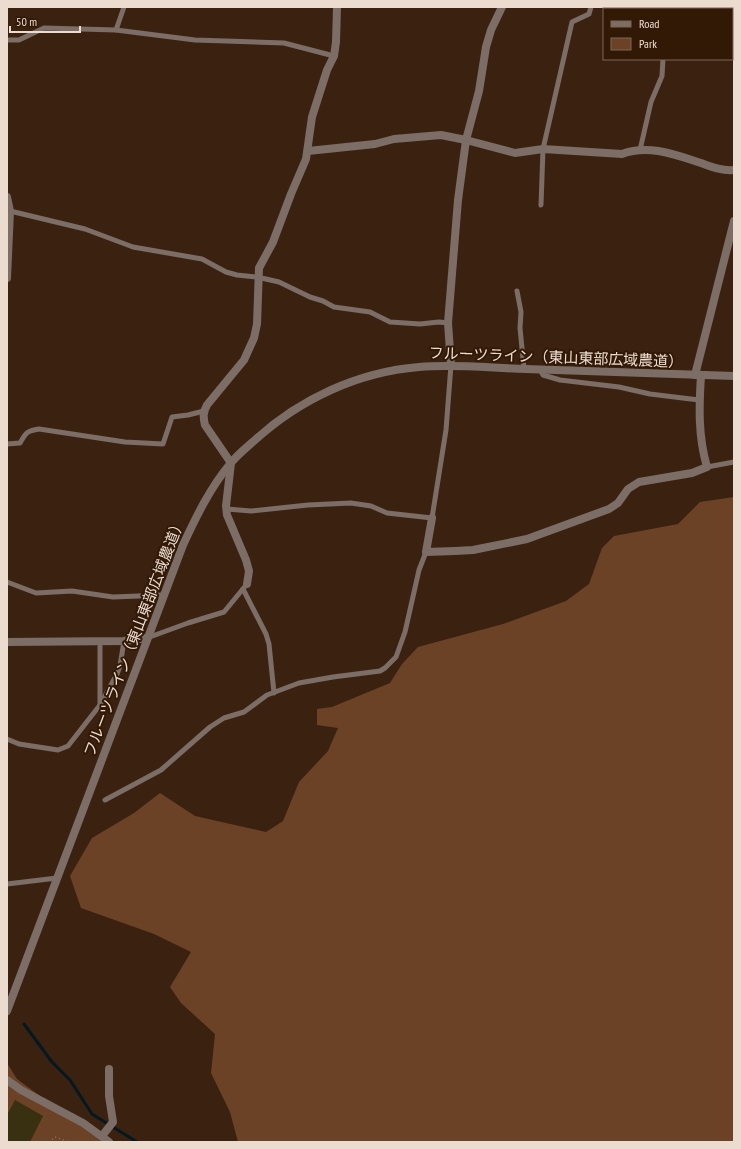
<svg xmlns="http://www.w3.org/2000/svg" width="741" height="1149" font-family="'PT Sans Narrow','Noto Sans JP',sans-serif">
<rect width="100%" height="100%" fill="#3b2210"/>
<g fill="#6b4225">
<polygon points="734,497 734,1142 238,1142 230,1112 211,1073 215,1034 181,1003 170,987 191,952 154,934 81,908 70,876 92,838 134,813 160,793 195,816 266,832 283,821 299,782 328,751 338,728 317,725 317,709 332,707 390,683 402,664 418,647 503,624 566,601 589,584 602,548 614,536 678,524 700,502"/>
<polygon points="7,1063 17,1079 102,1142 7,1142"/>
</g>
<polygon fill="#383010" points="15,1100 43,1116 30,1142 7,1142 7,1115"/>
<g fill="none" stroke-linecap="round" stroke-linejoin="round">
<polyline stroke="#031821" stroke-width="3" points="24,1024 52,1062 70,1080 92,1114 137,1142"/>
<polyline stroke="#8a7566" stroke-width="1.5" stroke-dasharray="1 3" stroke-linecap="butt" points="49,1142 55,1137 69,1142"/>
<g stroke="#7c6d67" stroke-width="5">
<polyline points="666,9 666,7"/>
<polyline points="116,30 124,7"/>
<polyline points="7,40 19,40 44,28 116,30 195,40 284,43 334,56"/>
<polyline points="640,150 651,102 662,76 663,59"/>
<polyline points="541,205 543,149 572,22 589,14 591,7"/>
<polyline points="10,211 85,229 133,247 202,259 226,272 237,275 257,277 279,282 310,297 323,301 334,307 370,312 390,322 420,324 439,322 448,323"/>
<polyline points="517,291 521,312 520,328 524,369"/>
<polyline points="540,370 543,375 560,380 619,387 650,394 699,400"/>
<path d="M7,444l13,-1c6,-11 7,-12 19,-14l86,13 38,2 9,-27 16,-2 16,-4"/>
<polyline points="707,467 734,462"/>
<polyline points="227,509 251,511 308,505 351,503 371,506 387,513 432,518 446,430 451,365"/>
<polyline points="7,582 36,593 72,591 113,597 164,595"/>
<polyline points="243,589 266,634 269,644 274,693"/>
<polyline points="147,638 188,623 224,612 247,584"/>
<polyline points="100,641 100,704"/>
<polyline points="7,739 19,744 58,750 68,746 100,705 117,674 120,666 124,641"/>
<polyline points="105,800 161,770 210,727 224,718 244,712 267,695 299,683 333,677 380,671 385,668 396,657 405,632 419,570 426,552"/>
<polyline points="7,884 57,878"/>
</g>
<g stroke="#7c6d67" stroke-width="8">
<path d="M308,151l67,-7 19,-5 47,-4 25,5 49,13 28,-4 79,5c27,-10 54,1 79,9 11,4 21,8 33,7"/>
<polyline points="7,197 10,211 7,278"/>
<polyline points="451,365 448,323 458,200 466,140 479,91 486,47 491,30 502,7"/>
<polyline points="695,375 734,221"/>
<path d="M432,518l-6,34 29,-1 18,-1 54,-11 82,-30 9,-6 10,-14 11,-7 53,-9 15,-6c-9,-31 -8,-60 -6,-92"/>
<path d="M247,584l2,-13 -3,-11 -19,-45 -1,-9 5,-43 -26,-38c-2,-8 -2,-13 2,-20l37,-45 10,-22 3,-14 2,-56 14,-26 18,-48 15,-35 6,-42 15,-47 7,-14 2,-14 1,-35"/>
<polyline points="7,1080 21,1090 83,1123 109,1142"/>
<polyline points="102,1136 113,1122 109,1096 109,1069"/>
</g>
<g stroke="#7c6d67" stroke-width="8">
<polyline points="7,642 124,641 147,638"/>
<path d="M7,1011l176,-466c13,-28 27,-57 47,-81 7,-9 17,-17 25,-24 45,-41 103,-68 164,-73 36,-3 71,1 107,2 69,2 139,5 208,7"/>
</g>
</g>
<g text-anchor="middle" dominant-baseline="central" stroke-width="4" stroke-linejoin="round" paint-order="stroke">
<g font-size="15" fill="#ecdcd0" stroke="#311906">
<text transform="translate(556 357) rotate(2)">フルーツライン（東山東部広域農道）</text>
<text transform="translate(134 637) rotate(-69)">フルーツライン（東山東部広域農道）</text>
</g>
</g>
<rect width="741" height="1149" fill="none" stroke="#ecdcd0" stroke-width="16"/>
<rect x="603" y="8" width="130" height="52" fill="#311906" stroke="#7c6757"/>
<rect x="611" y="21" width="20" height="6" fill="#7c6d67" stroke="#7c6757"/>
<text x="639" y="28" font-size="12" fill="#ecdcd0">Road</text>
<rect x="611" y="38" width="20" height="12" fill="#6b4225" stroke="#7c6757"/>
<text x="639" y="48" font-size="12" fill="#ecdcd0">Park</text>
<path d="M10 26v6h70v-6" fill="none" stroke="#ecdcd0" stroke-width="2"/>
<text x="16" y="26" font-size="12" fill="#ecdcd0" stroke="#311906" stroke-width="3" paint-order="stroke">50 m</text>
</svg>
